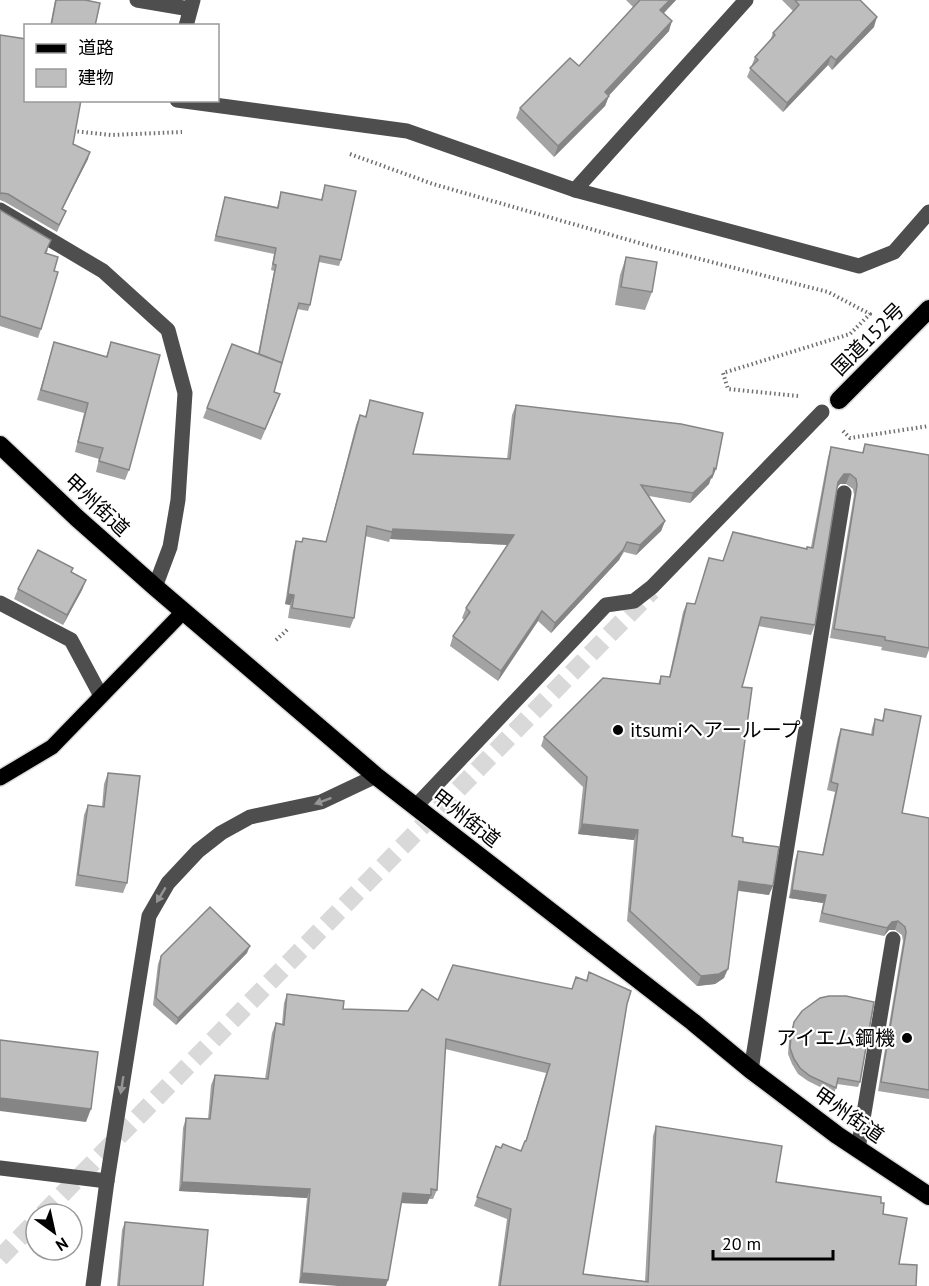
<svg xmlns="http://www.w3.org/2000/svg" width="929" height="1286" font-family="'PT Sans','Noto Sans JP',sans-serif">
<rect width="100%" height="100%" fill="#fff"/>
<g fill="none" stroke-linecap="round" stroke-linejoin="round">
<g stroke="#d9d9d9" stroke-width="18" stroke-dasharray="18 9" stroke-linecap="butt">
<polyline points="43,1214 652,591"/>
<polyline points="0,1258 36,1221"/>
</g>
<defs>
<polyline id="major" points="0,778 52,747 183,612"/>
<g id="highway">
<polyline points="839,400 929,309"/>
<polyline points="0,445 77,518 155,587 376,776 693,1022 751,1070 837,1135 929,1196"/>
</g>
</defs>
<use href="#major" stroke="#dbdbdb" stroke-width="18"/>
<use href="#highway" stroke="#dbdbdb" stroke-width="21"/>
<g stroke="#707070" stroke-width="4" stroke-dasharray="1.5 3" stroke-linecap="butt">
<polyline points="73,131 111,135 182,132"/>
<polyline points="350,154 433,184 657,248 828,292 870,314 850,334 723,373 728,389 798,396"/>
<polyline points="843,431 850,438 929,426"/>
<polyline points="276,640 288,629"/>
</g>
<g stroke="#4e4e4e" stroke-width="15">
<polyline points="137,0 190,9"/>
<polyline points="186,26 193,0"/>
<polyline points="177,100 407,131 575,190 859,266 894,252 929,212"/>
<polyline points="575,190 746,0"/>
<polyline points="0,210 103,271 168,330 185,393 178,500 170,547 155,587"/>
<polyline points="0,603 71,640 101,696"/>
<polyline points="415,807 606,605 634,601 652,587 822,412"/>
<polyline points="751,1070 844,493"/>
<polyline points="858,1149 893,939"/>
<polyline points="0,1168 107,1181"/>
<polyline points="93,1286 107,1181 149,916 168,883 198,851 221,833 250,817 321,802 376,776"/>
</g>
<use href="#major" stroke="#000" stroke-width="15"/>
<use href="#highway" stroke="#000" stroke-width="18"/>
</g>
<g fill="#a3a3a3">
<polygon points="55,0 85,0 95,26 50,26"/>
<polygon points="626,0 676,0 664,13 669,31 609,95 605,106 554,157 516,118 520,108 579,66 634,8"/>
<polygon points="782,0 860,0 874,27 832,70 828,65 783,112 747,77 755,57 770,41 773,33 793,11"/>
<polygon points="0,35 73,144 88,159 62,209 66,211 57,232 5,202 0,200"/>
<polygon points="325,185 341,260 339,266 319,262 310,305 308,311 297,309 274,392 276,405 261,440 203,418 232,344 258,354 274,271 271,270 274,254 214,241 225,197 277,207 281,192 321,200"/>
<polygon points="0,210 48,250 46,254 54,271 41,329 38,338 0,326"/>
<polygon points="626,257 652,292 645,310 615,305 620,275"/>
<polygon points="54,342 106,357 111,342 129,470 125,480 96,472 99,459 75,452 84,413 37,400"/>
<polygon points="370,400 413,454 507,459 512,415 516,405 712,479 711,478 709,484 690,503 649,496 665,521 661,531 636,555 624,552 619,560 551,633 538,621 498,681 450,646 453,636 464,620 462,618 466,608 508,545 390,539 389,542 365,536 354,618 350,628 288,618 290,605 285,604 293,551 296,541 302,541 303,538 326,541 356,425 360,415 365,417"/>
<polygon points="865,444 929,455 929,650 926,658 881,650 882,647 830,638 854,495 853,489 846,484 840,484 837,488 815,625 811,635 758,626 742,687 732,836 743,842 769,895 738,891 724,978 715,984 697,986 627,921 634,840 578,834 583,787 541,746 544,737 658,684 661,676 669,677 683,612 687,603 694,604 723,561 806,549 811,547 828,457 831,447 862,453"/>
<polygon points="72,572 86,580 82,590 63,625 14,599 18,589"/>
<polygon points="885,709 902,813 929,818 929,1099 878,1091 903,941 902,935 895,930 889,930 884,936 819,922 823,903 789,898 795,860 798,851 822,855 835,792 827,790 838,737 841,729 871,735 872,728 875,719 882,721"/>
<polygon points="108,773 127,883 123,893 75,886 84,815 88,805 102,807 104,784"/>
<polygon points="247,953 176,1025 153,1005 158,964 161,956"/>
<polygon points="589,972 627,1004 583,1274 645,1281 653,1136 656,1126 776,1182 881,1203 883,1214 899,1264 916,1286 498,1286 507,1219 474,1206 496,1146 501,1148 521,1151 526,1141 546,1073 445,1049 437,1190 433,1199 429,1199 427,1204 401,1203 299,1283 307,1198 179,1191 183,1128 186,1118 208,1119 211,1085 215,1075 265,1079 272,1033 276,1023 282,1024 284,1003 287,994 343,1009 408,1011 438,1000 572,989 586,981"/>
<polygon points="794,1022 860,1082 858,1087 837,1084 834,1094 808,1081 798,1074 792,1064 788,1054 789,1041"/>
<polygon points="125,1222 203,1286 117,1286 122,1230"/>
</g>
<g fill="#858585">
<polygon points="670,0 676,0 657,20 660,10"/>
<polygon points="877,17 874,27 832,70 836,60"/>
<polygon points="672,21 669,31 602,103 605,92"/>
<polygon points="831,56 828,65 783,112 787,103"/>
<polygon points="609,96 605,106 554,157 558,146"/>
<polygon points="90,152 88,159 59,216 62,209"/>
<polygon points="714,468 716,469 712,479 711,478 709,484 690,503 693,493"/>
<polygon points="844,474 850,474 846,484 840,484 834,491 838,482"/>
<polygon points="665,521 661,531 636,555 640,545"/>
<polygon points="393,529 514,535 510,545 390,539"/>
<polygon points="627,542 619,560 551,633 555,623"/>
<polygon points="86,580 82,590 63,625 67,615"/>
<polygon points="288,594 294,595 290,605 285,604"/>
<polygon points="542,611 538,621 498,681 501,671"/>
<polygon points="582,824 638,830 634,840 578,834"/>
<polygon points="739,881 773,886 769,895 736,890"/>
<polygon points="792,890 826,895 823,903 789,898"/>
<polygon points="898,921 895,930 889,930 884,936 887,928 892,922"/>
<polygon points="250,946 247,953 176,1025 178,1018"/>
<polygon points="728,969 724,978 715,984 697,986 701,976"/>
<polygon points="0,1098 91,1109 86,1122 0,1111"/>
<polygon points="182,1182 310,1189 307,1198 179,1191"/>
<polygon points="403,1193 431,1195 427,1204 400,1203"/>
<polygon points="302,1273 388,1280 386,1286 338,1286 299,1283"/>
</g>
<g fill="#bebebe" stroke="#858585" stroke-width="1.5">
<polygon points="56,0 85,0 100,3 95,26 51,26"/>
<polygon points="640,0 670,0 660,10 672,21 605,92 609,96 558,146 520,108 570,58 579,66"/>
<polygon points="795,0 860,0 877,17 836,60 831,56 787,103 750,68 758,60 755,57 775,35 773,33 799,5"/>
<polygon points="0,35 26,39 26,100 81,100 73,144 90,152 62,209 66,211 59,225 8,194 2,193 0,194"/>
<polygon points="325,185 356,191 341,260 320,256 310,305 299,303 282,363 259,354 276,265 273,264 276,248 216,236 225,197 278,208 281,192 322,200"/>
<polygon points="0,210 51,240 45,253 58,257 54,271 58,272 41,329 0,316"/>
<polygon points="626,257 657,262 652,292 621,287"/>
<polygon points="54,342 107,357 111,342 160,355 129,470 99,461 103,448 78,442 88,403 41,390"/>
<polygon points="232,344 282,363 274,392 280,394 265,429 207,408"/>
<polygon points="370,400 423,413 413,454 510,459 516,405 681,424 723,433 716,469 714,468 713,474 693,493 641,485 665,521 640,545 627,542 623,550 555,623 542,611 501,671 453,636 470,612 466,608 514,535 393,529 392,532 367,526 354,618 292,608 294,595 288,594 296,541 302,542 303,538 326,542 360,415 366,417"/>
<polygon points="865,444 929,455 929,648 885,640 885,637 834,629 857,485 856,479 850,474 844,474 838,482 815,625 761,617 742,687 752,688 732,836 743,838 743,842 779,847 773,886 739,881 728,969 719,974 701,976 630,911 638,830 582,824 587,777 544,737 603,678 660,684 661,676 670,677 687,603 695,604 709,558 723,561 733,532 807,549 807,547 813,548 831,447 863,453"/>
<polygon points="38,550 73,568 71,572 86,580 67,615 18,589"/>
<polygon points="885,709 921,716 902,813 929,818 929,1090 881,1082 906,932 905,927 898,921 892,922 887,928 822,913 826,895 792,890 798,851 823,855 838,784 831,782 841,729 873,735 875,719 883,721"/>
<polygon points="108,773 140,776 127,883 78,875 88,805 104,807"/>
<polygon points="210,907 250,946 178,1018 156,998 161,956"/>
<polygon points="453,965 572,989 576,977 587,981 589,972 631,991 627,1004 583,1274 648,1282 656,1126 782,1146 776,1182 881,1197 881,1203 884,1203 883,1214 907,1218 899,1264 917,1265 916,1286 500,1286 511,1209 477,1197 496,1146 501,1148 503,1144 521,1151 525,1141 526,1141 550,1064 446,1039 437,1190 431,1189 431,1195 403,1193 388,1280 302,1273 310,1189 182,1182 186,1118 210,1119 215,1075 268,1079 276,1023 284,1025 287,994 344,1001 343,1009 408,1011 422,989 438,1000"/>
<polygon points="829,996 846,996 874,1002 860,1082 838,1078 836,1088 810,1076 800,1068 794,1059 790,1048 791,1036 794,1022 802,1011 820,998"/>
<polygon points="0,1040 98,1052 91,1109 0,1098"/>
<polygon points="125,1222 208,1230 203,1286 119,1286"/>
</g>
<defs><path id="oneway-solid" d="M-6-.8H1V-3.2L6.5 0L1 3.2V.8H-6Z" transform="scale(1.5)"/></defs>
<g fill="#959595">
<use href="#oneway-solid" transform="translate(323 801) rotate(160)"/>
<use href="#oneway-solid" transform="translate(161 895) rotate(121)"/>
<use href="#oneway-solid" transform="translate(122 1085) rotate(99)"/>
</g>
<g fill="#000" stroke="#fff" stroke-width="2">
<circle cx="618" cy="730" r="6"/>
<circle cx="907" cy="1038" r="6"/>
</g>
<g text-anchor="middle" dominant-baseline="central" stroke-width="4.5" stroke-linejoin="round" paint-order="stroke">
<g font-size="20" fill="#000" stroke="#fff">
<text transform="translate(868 339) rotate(-45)">国道152号</text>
<text transform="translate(97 505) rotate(43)">甲州街道</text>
<text transform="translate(466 818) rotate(38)">甲州街道</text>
<text transform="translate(849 1115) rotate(35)">甲州街道</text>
</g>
<g font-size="20" fill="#000" stroke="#fff" text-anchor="start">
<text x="630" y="730">itsumiヘアーループ</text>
<text x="895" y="1038" text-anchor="end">アイエム鋼機</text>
</g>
</g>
<rect x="24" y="24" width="195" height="78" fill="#ffffff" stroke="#999999" stroke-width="1.5"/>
<rect x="36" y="44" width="30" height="9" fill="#000000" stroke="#999999" stroke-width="1.5"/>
<text x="78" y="54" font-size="18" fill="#000000">道路</text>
<rect x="36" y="69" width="30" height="18" fill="#bebebe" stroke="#999999" stroke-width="1.5"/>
<text x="78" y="84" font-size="18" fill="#000000">建物</text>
<g transform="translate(54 1232) rotate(147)"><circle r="28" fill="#ffffff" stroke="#999999" stroke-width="1.5"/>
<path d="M0-4.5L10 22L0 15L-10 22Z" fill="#000000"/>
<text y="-9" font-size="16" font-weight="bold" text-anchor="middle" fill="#000000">N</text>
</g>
<path d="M713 1250v9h120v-9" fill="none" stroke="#000000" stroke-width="3"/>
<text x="722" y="1250" font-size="18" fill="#000000" stroke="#ffffff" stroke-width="4.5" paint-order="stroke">20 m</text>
</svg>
